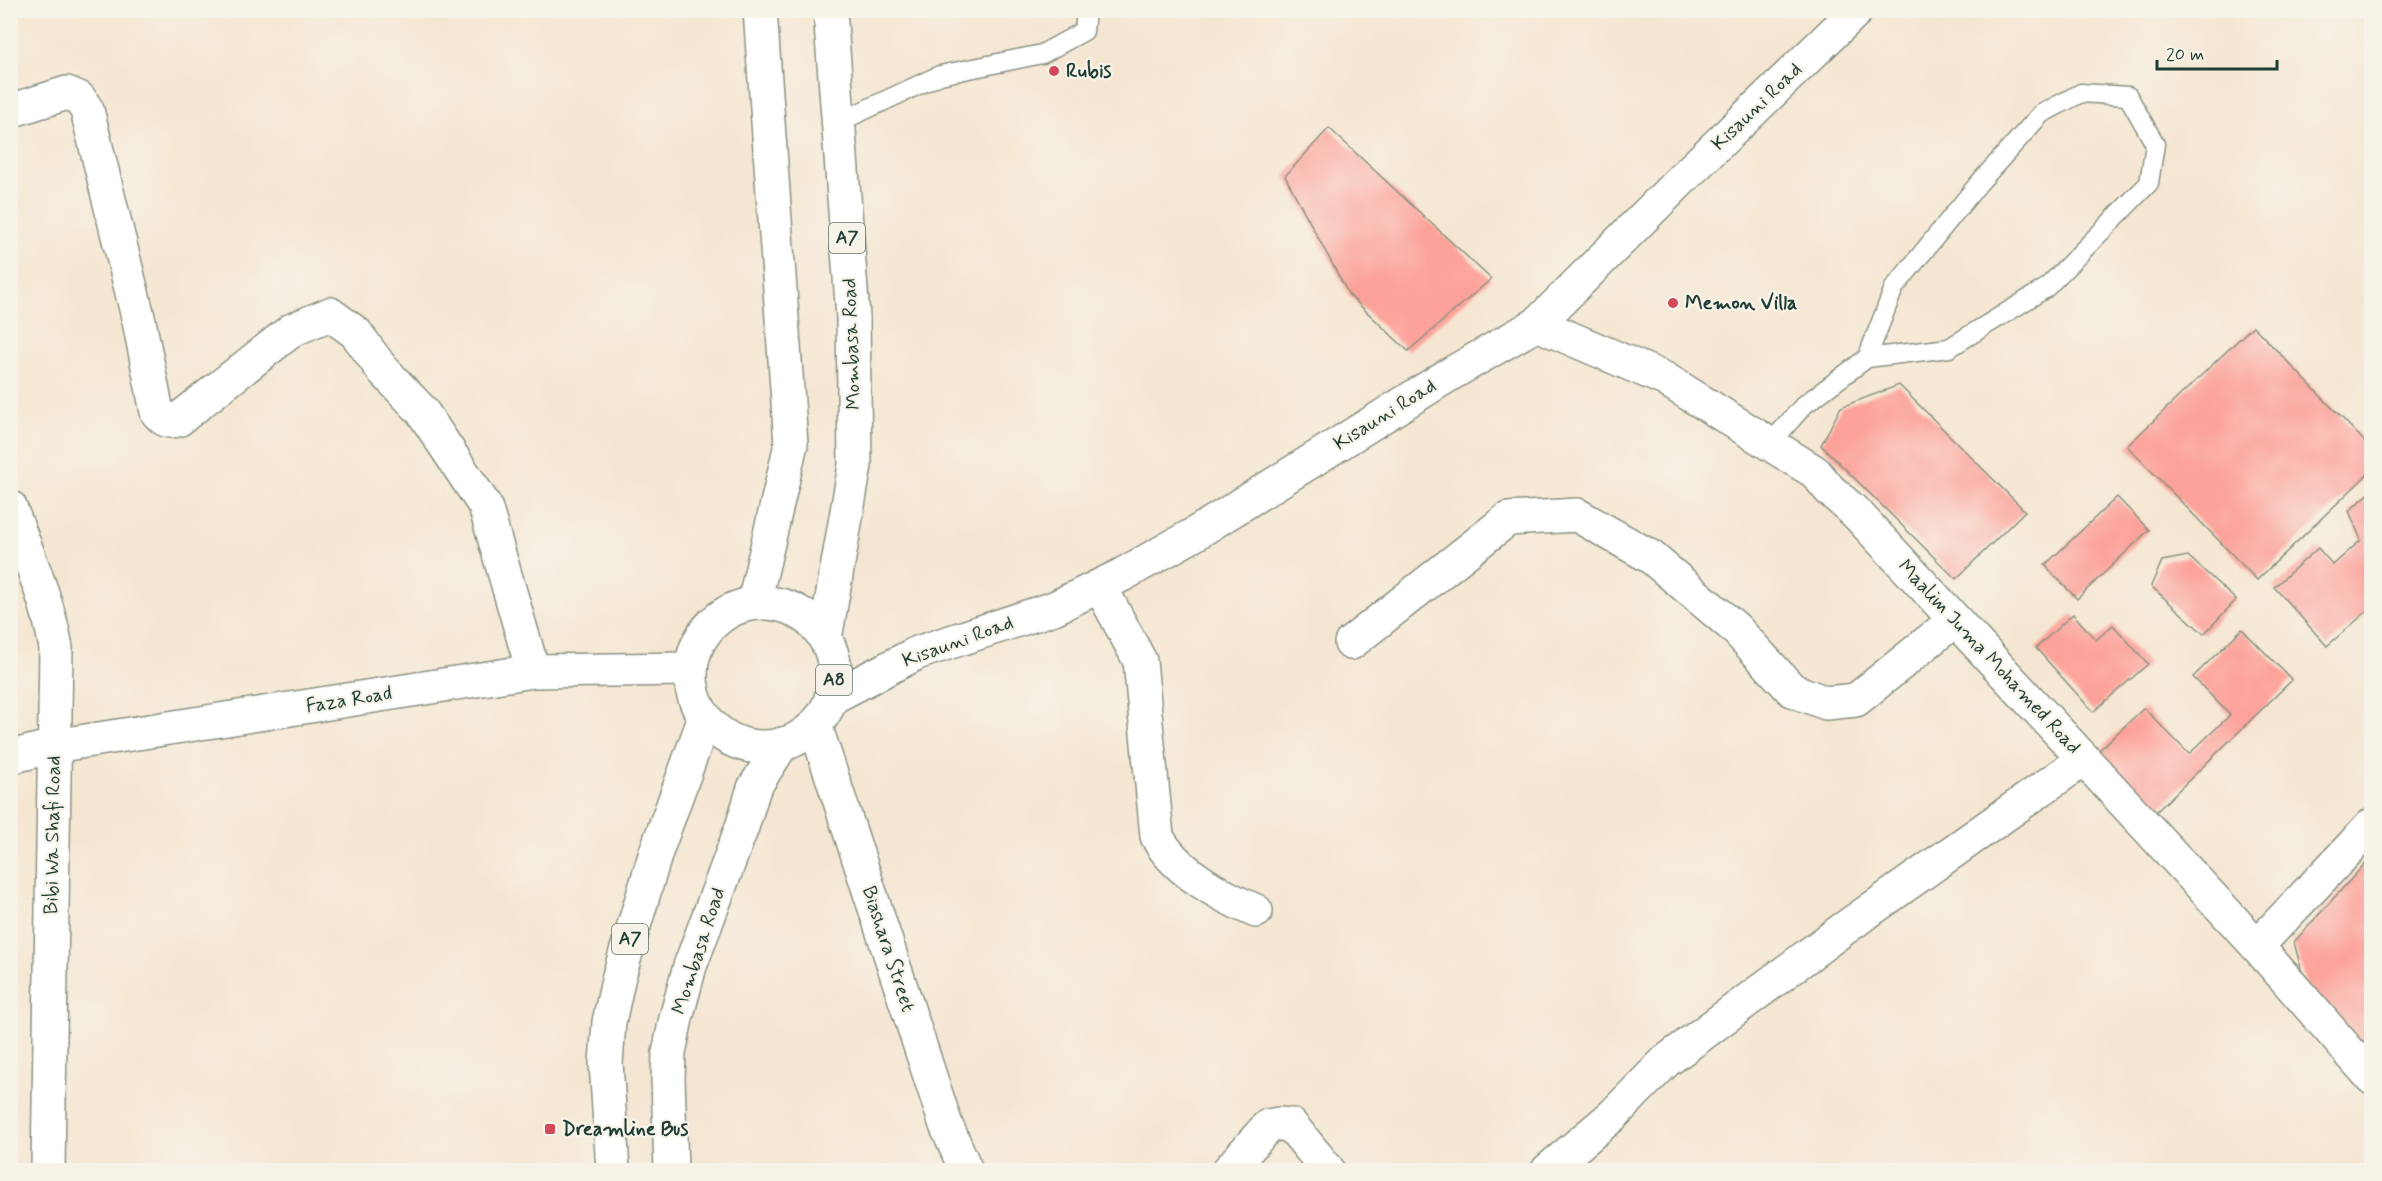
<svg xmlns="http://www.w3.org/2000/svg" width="2382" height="1181" font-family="Mynerve,sans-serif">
<rect width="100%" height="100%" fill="#f7f3e8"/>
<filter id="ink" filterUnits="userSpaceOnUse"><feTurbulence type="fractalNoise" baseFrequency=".0167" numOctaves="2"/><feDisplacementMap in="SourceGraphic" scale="12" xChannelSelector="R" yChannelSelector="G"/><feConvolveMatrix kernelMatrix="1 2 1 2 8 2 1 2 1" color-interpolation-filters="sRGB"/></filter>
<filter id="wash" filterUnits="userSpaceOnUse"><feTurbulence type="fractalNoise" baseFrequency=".008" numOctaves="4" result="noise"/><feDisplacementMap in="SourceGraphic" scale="24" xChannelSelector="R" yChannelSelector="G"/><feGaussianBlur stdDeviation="1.35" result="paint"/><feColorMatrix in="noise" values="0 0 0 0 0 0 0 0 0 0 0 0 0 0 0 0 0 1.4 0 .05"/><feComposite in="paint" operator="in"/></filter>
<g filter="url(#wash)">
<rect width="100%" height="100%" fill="#f5e6d1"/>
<g id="blocks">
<g fill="#fca29a">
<polygon points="1329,128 1491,279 1408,351 1349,295 1285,176"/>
<polygon points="2253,326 2372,449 2372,470 2257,580 2127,446"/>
<polygon points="1899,385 2025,511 1956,579 1821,445 1841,407"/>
<polygon points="2372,491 2372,607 2327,646 2274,587 2318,548 2333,565 2361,540 2349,511"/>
<polygon points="2117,497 2149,530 2077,599 2045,565"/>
<polygon points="2188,556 2236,600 2204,634 2151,586 2162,561"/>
<polygon points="2073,614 2096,640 2113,625 2148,664 2093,712 2036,648"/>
<polygon points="2242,629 2292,680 2154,814 2095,754 2144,708 2189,754 2230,715 2193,677"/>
<polygon points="2372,856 2372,1055 2309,999 2294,942"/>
</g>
</g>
</g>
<g filter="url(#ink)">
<use href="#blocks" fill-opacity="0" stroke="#8a9282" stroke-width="1.5"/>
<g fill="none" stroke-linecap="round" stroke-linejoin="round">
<defs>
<g id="lane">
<polyline points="839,122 940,75 1042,54 1084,31 1086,10"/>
<polyline points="1769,445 1804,405 1867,358 1949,348 2046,288 2149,183 2155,144 2128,96 2081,93 2041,114 1979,183 1894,288 1867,358"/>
</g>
<g id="street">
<path d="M10,111l57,-18 12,5 8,12 52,211 18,91c6,8 11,11 21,8l114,-90 38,-16 26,19 26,36 40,42 63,95 48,165"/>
<polyline points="1537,324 1665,379 1815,472 1830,490 1857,514 2257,946 2372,1078"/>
<path d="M10,507c17,46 38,93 46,141l-8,522"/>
<path d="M1100,586l40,75 17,175c16,34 66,61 99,75"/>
<polyline points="1351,643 1508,519 1577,515 1651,557 1735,628 1792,690 1826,703 1856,700 1955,620"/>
<polyline points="815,725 946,1125 966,1170"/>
<polyline points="10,757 54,746 533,671 691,669"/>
<polyline points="2257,946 2372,825"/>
<polyline points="1229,1170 1268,1126 1279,1124 1291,1125 1328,1170"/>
<polyline points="1548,1170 1612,1116 1666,1061 1842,930 2084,759"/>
</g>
<polyline id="secondary" points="831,698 917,653 1054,608 1122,575 1193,535 1447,376 1537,324 1685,176 1857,10"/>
<g id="highway">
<polyline points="754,603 791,444 760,10"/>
<circle cx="763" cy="675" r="72"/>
<polyline points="825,639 855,465 853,317 830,10"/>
<polyline points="613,1170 606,1063 609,1022 619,976 656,852 705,717"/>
<polyline points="671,1170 668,1078 669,1053 676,1018 690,966 742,827 754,788 782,744"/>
</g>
</defs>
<use href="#lane" stroke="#8a9282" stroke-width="21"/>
<use href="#street" stroke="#8a9282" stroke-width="36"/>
<use href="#secondary" stroke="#8a9282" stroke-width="36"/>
<use href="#highway" stroke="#8a9282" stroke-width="36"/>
<use href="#lane" stroke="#fff" stroke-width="18"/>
<use href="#street" stroke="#fff" stroke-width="33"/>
<use href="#secondary" stroke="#fff" stroke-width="33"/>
<use href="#highway" stroke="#fff" stroke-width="33"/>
</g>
</g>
<g fill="#d1495b" stroke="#f7f3e8" stroke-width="2">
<circle cx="1054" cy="71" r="6"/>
<circle cx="1673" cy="303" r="6"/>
<rect x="544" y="1123" width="12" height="12" rx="3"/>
</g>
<g text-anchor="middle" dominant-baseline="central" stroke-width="4.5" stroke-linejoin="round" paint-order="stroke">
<g fill="#f7f3e8" stroke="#60746a" stroke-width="1.5">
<rect x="829" y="223" width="36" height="30" rx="4.5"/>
<rect x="816" y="665" width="36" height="30" rx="4.5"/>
<rect x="612" y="924" width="36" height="30" rx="4.5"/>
</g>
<g font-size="18" font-weight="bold" fill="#1f3d34">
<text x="847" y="238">A7</text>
<text x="834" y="680">A8</text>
<text x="630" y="939">A7</text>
</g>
<g font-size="20" font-weight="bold" fill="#1f3d34" stroke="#f7f3e8" text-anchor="start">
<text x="1066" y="71">Rubis</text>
<text x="1685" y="303">Memon Villa</text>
<text x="562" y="1129">Dreamline Bus</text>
</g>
<g font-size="20" fill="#1f3d34" stroke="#f7f3e8">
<text transform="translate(1757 107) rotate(-44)">Kisauni Road</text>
<text transform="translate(852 344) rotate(-92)">Mombasa Road</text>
<text transform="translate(1385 415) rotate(-32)">Kisauni Road</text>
<text transform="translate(958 642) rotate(-20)">Kisauni Road</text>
<text transform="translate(1989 657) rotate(47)">Maalim Juma Mohamed Road</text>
<text transform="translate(349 700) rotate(-9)">Faza Road</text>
<text transform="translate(53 835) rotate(-89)">Bibi Wa Shafi Road</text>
<text transform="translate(888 949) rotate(72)">Biashara Street</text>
<text transform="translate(699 951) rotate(-72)">Mombasa Road</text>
</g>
</g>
<rect width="2382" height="1181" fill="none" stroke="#f7f3e8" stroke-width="36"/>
<path d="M2157 60v9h120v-9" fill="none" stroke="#1f3d34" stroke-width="3"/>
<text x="2166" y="60" font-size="18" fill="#1f3d34" stroke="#f7f3e8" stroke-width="4.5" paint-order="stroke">20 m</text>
</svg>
